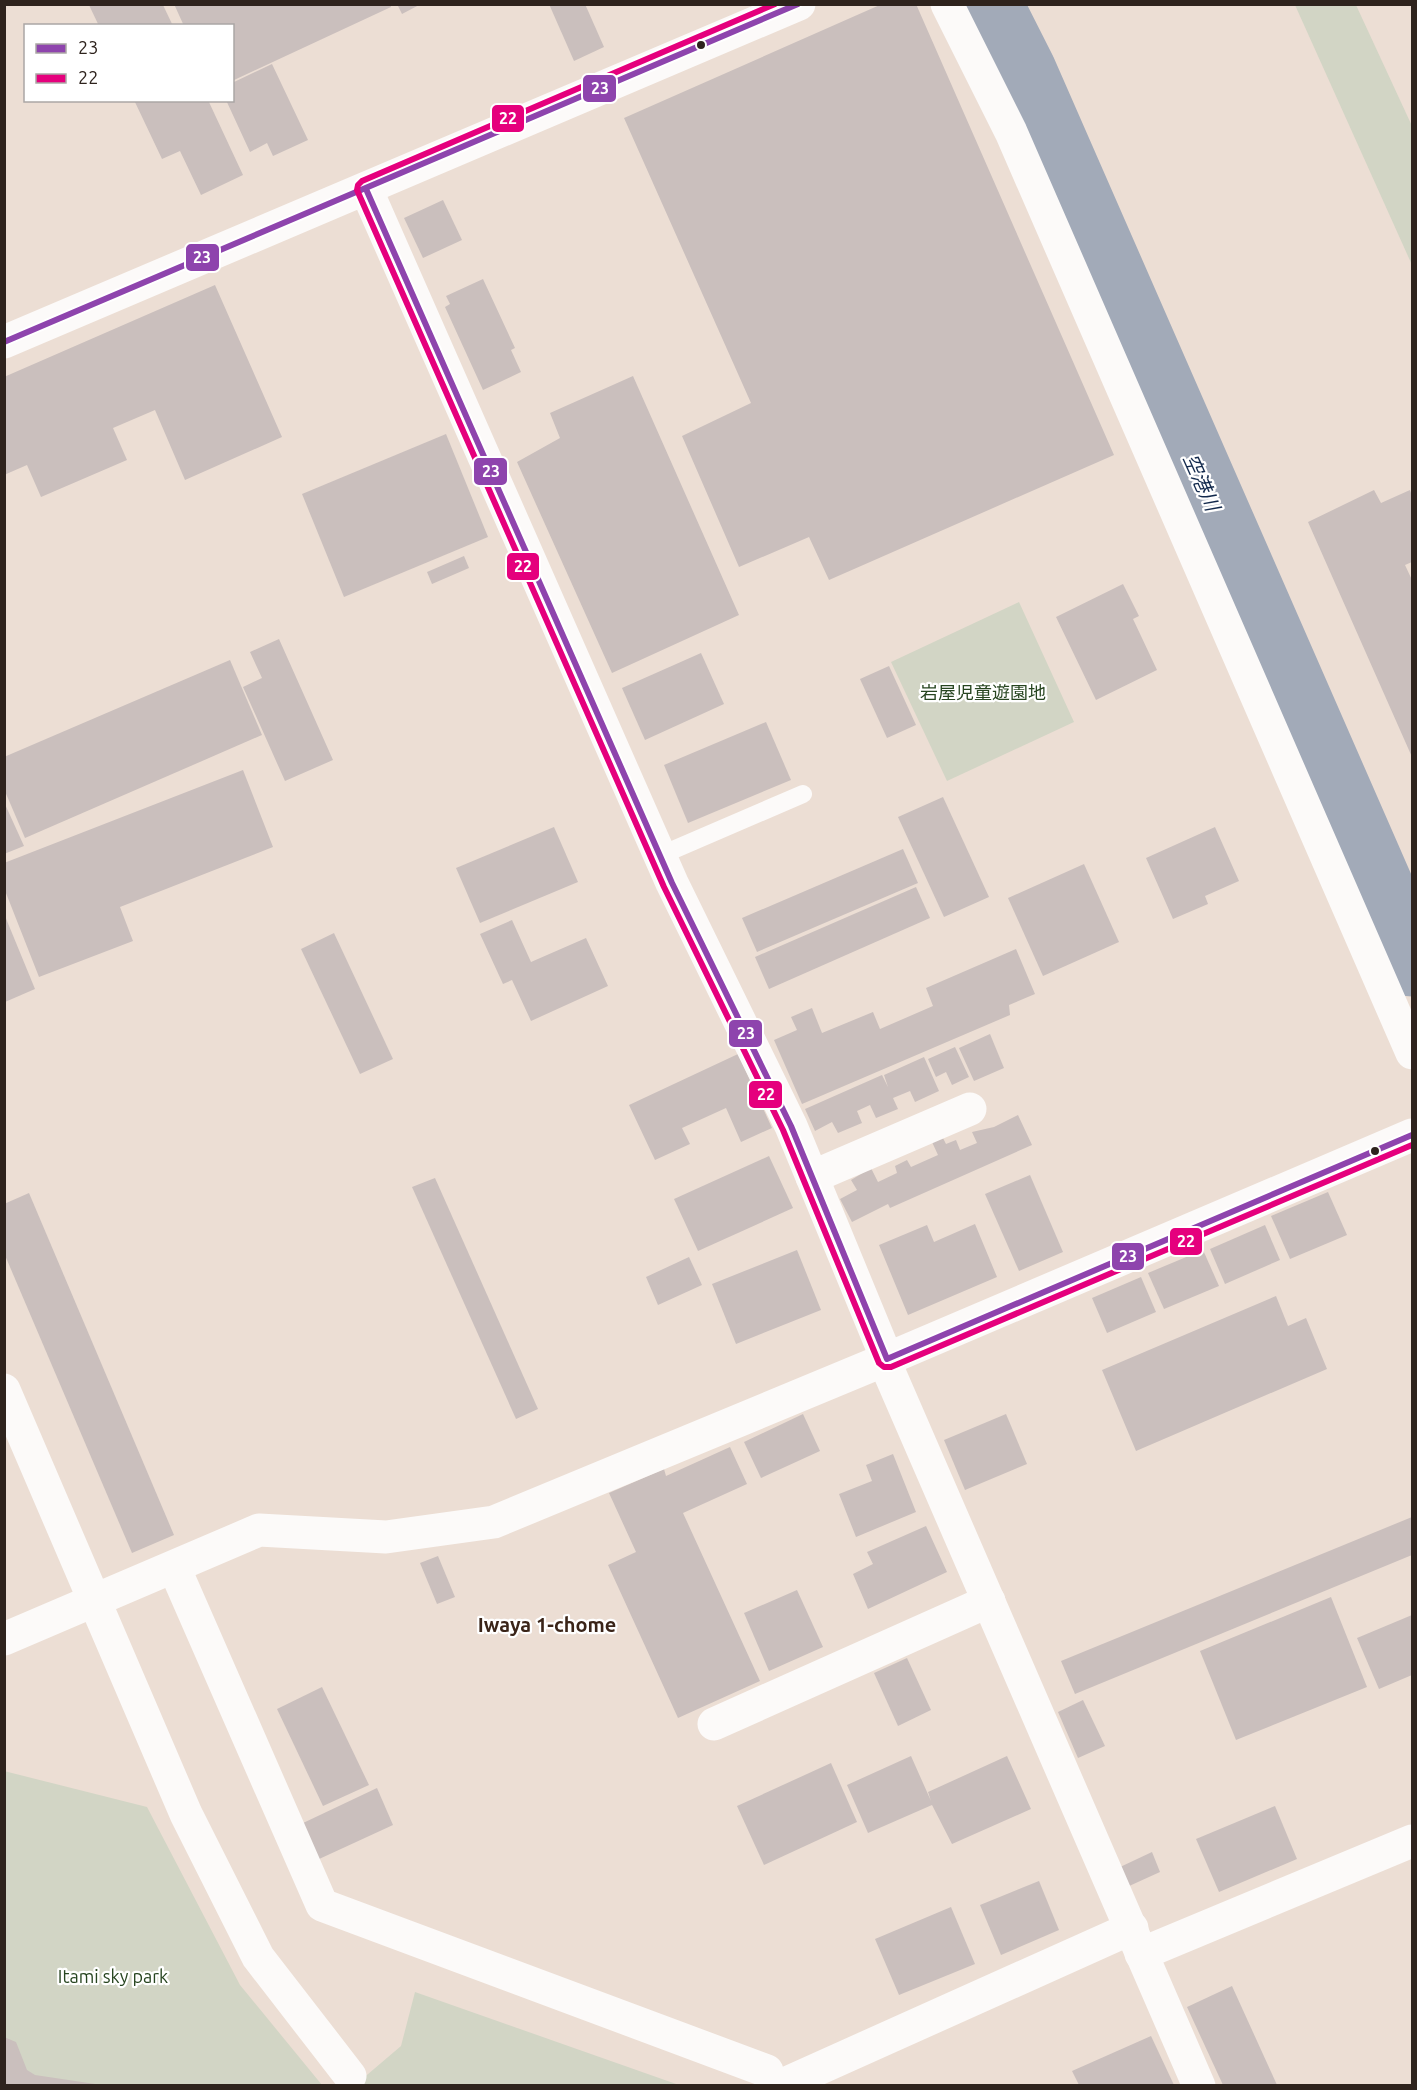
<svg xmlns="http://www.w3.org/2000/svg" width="1417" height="2090" font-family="Ubuntu,'Noto Sans JP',sans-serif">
<rect width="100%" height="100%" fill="#ecded4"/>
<g fill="#d2d5c5">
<polygon points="1295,5 1356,5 1412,126 1412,265"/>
<polygon points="1019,602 1074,722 947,781 891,662"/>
<polygon points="4,1771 147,1807 240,1985 322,2085 5,2085"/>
<polygon points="415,1992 679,2085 354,2086 401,2046"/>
</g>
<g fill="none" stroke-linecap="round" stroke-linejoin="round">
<polyline stroke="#a2aab8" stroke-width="69" points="988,4 1022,71 1412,962"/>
</g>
<g fill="#cabfbd">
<polygon points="174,4 390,4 391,7 232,81 232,26 184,26"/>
<polygon points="397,4 421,4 402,14"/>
<polygon points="549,4 585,4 604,47 574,61"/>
<polygon points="882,4 916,4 1114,455 829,580 809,537 739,567 682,436 751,403 624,118"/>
<polygon points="89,5 163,5 173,26 99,26"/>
<polygon points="272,64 308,140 273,156 267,143 250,152 226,100 232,100 232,83"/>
<polygon points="134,100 208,100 243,175 201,195 180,151 162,159"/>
<polygon points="443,200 462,240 423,258 404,218"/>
<polygon points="483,279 515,348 511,350 521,372 483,390 445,307 450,304 446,296"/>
<polygon points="215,285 282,437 185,480 155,410 113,428 127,460 41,497 27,465 4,475 4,377"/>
<polygon points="633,376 739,615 612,673 517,462 560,438 550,413"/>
<polygon points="446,434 488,537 344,597 302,494"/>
<polygon points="1374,490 1381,503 1410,490 1412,496 1412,562 1405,565 1412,580 1412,757 1308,522"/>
<polygon points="464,556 469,568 432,584 427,572"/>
<polygon points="1123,584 1139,616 1133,619 1157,670 1096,700 1056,617"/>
<polygon points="279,639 333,760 285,781 243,687 262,678 250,652"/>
<polygon points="701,653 724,704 645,740 622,688"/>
<polygon points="230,660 262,735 25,838 4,789 4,757"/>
<polygon points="889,666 916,725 887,738 860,679"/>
<polygon points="766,722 791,780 688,823 664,765"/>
<polygon points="243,770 273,847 120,907 133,941 39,977 4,888 4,863"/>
<polygon points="943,797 989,897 944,917 898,817"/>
<polygon points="4,802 24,846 4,854"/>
<polygon points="554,827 578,882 480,923 456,868"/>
<polygon points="1215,827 1239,881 1205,896 1208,904 1173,919 1146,858"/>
<polygon points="903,849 918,883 757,952 742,918"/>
<polygon points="1084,864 1119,942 1043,976 1008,898"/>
<polygon points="916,887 930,918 769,989 755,957"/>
<polygon points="5,916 35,989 5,1002"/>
<polygon points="512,920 531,962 586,938 608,986 531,1021 512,980 503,984 480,934"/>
<polygon points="334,933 393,1059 360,1074 301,949"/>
<polygon points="1016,949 1035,994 1009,1005 1010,1015 802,1104 774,1040 797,1030 791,1017 812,1008 822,1033 873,1012 880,1029 933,1006 926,988"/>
<polygon points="990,1034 1004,1068 974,1081 959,1048"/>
<polygon points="955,1047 969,1077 952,1085 946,1072 936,1077 928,1059"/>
<polygon points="738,1054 772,1128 741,1142 726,1108 682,1128 690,1144 655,1160 629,1105"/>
<polygon points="924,1057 939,1091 915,1102 910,1091 893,1098 898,1109 876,1118 870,1105 857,1111 862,1123 838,1133 832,1122 815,1131 805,1109 882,1075 888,1087 884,1075"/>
<polygon points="1018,1115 1032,1145 890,1208 888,1204 852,1222 840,1199 857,1190 851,1180 871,1168 878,1182 897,1173 895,1166 907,1160 911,1167 938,1155 932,1142 943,1138 946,1144 956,1140 960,1150 977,1143 972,1132 994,1127"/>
<polygon points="769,1156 793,1208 698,1251 674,1199"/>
<polygon points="1030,1175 1063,1252 1019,1271 985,1194"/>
<polygon points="435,1178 538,1409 516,1419 412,1187"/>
<polygon points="1328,1192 1347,1235 1290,1259 1271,1216"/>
<polygon points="29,1193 174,1535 132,1553 4,1253 4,1204"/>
<polygon points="975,1224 997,1277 908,1315 879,1245 927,1225 934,1242"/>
<polygon points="1265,1225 1280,1260 1225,1284 1210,1249"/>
<polygon points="797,1250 821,1310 736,1344 712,1284"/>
<polygon points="1203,1250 1219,1286 1164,1309 1148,1273"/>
<polygon points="689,1257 702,1285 658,1305 646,1277"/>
<polygon points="1141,1277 1156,1312 1107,1333 1092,1298"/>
<polygon points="1276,1296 1288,1326 1306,1318 1327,1369 1136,1451 1102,1370"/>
<polygon points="803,1414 820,1451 761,1478 744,1442"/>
<polygon points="1006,1414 1027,1464 965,1490 944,1440"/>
<polygon points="730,1447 747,1484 683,1513 760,1681 678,1718 608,1565 636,1552 609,1493 664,1469 666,1476"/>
<polygon points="893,1454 916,1512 856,1537 839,1494 872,1481 866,1465"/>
<polygon points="1412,1517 1412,1555 1075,1694 1061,1661"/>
<polygon points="926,1526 947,1572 868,1609 853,1574 873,1564 867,1552"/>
<polygon points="438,1556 455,1597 437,1604 420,1563"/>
<polygon points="797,1590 823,1647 769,1671 744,1613"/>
<polygon points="1331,1597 1367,1687 1236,1740 1200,1651"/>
<polygon points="1412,1615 1412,1675 1379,1689 1357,1638"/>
<polygon points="907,1658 931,1710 898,1726 874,1673"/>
<polygon points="322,1687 369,1785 323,1806 277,1709"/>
<polygon points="1083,1700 1105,1746 1078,1758 1058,1712"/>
<polygon points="911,1756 931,1801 928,1792 1007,1756 1031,1809 952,1844 932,1805 868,1833 847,1785"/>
<polygon points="831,1763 857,1822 764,1865 737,1806"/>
<polygon points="377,1788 393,1825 317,1860 301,1824"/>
<polygon points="1275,1806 1297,1859 1219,1892 1196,1839"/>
<polygon points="1152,1852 1160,1872 1127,1887 1118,1868"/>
<polygon points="1039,1881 1059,1930 1001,1955 980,1905"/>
<polygon points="951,1907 975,1964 899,1995 875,1939"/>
<polygon points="1232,1986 1277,2085 1223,2085 1187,2007"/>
<polygon points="1151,2036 1174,2085 1079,2085 1072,2071"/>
<polygon points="4,2037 16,2042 27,2070 35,2075 102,2085 4,2085"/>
</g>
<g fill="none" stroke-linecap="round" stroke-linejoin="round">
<polyline stroke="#fcfaf9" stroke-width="18" points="659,856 803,794"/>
<g stroke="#fcfaf9" stroke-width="33">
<polyline points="947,4 1011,132 1412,1053"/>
<polyline points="366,189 672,883 791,1126 887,1359 890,1374 1199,2086"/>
<polyline points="812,1177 970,1109"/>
<polyline points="174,1567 322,1905 767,2071"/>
<polyline points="4,1639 259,1530 386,1537 494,1522 887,1359 1412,1135"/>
<polyline points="714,1724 989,1601"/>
<polyline points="1141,1954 1412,1841"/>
<polyline points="780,2086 1132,1928"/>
</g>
<g stroke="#fcfaf9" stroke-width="33">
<polyline points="4,342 799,4"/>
<polyline points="4,1390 186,1814 258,1957 350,2076"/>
</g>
<defs>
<g id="bus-1">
<polyline points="366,189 672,883 791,1126 887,1359 1412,1135"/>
<polyline points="4,342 798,4"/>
</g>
<polyline id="bus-2" points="775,4 362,181 358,185 357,190 664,887 783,1130 879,1363 884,1367 891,1367 1412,1145"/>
</defs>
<use href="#bus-1" stroke="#fff" stroke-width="10"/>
<use href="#bus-2" stroke="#fff" stroke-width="10"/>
<use href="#bus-1" stroke="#8e44ad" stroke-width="6"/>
<use href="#bus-2" stroke="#e5007d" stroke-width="6"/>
</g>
<g fill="#2e231d" stroke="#fff" stroke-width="2">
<circle cx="701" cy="45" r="5"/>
<circle cx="1375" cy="1151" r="5"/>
</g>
<g text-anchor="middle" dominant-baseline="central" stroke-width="4.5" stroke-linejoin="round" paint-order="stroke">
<g font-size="18" fill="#274520" stroke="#fff">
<text x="983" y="692">岩屋児童遊園地</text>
<text x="113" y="1976">Itami sky park</text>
</g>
<g font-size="20" font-style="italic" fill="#12294c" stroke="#fff">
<text transform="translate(1202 482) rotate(66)">空港川</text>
</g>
<g font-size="20" font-weight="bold" fill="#3a2418" stroke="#fff">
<text x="547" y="1624">Iwaya 1-chome</text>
</g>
</g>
<g stroke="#fff" stroke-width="2">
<rect x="582" y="74" width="35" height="29" rx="6" fill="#8e44ad"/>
<rect x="491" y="104" width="34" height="29" rx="6" fill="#e5007d"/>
<rect x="185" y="243" width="35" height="29" rx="6" fill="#8e44ad"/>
<rect x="473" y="457" width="35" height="29" rx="6" fill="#8e44ad"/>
<rect x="506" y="552" width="34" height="29" rx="6" fill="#e5007d"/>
<rect x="728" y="1019" width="35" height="29" rx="6" fill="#8e44ad"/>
<rect x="748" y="1080" width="35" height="29" rx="6" fill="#e5007d"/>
<rect x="1169" y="1227" width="34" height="29" rx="6" fill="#e5007d"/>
<rect x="1111" y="1242" width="34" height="29" rx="6" fill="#8e44ad"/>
</g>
<g font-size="16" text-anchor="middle" font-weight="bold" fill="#fff">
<text x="600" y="94">23</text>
<text x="508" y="124">22</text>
<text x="202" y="263">23</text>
<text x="491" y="477">23</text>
<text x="523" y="572">22</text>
<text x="746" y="1039">23</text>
<text x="766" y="1100">22</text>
<text x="1186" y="1247">22</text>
<text x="1128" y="1262">23</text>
</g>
<rect width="1417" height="2090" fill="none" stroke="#2e231d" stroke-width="12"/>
<rect x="24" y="24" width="210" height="78" fill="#ffffff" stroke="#aba7a5" stroke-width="1.5"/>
<rect x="36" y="44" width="30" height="9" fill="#8e44ad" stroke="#aba7a5" stroke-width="1.5"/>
<text x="78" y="54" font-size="18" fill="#2e231d">23</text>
<rect x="36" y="74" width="30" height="9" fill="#e5007d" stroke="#aba7a5" stroke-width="1.5"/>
<text x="78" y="84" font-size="18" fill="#2e231d">22</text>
</svg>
